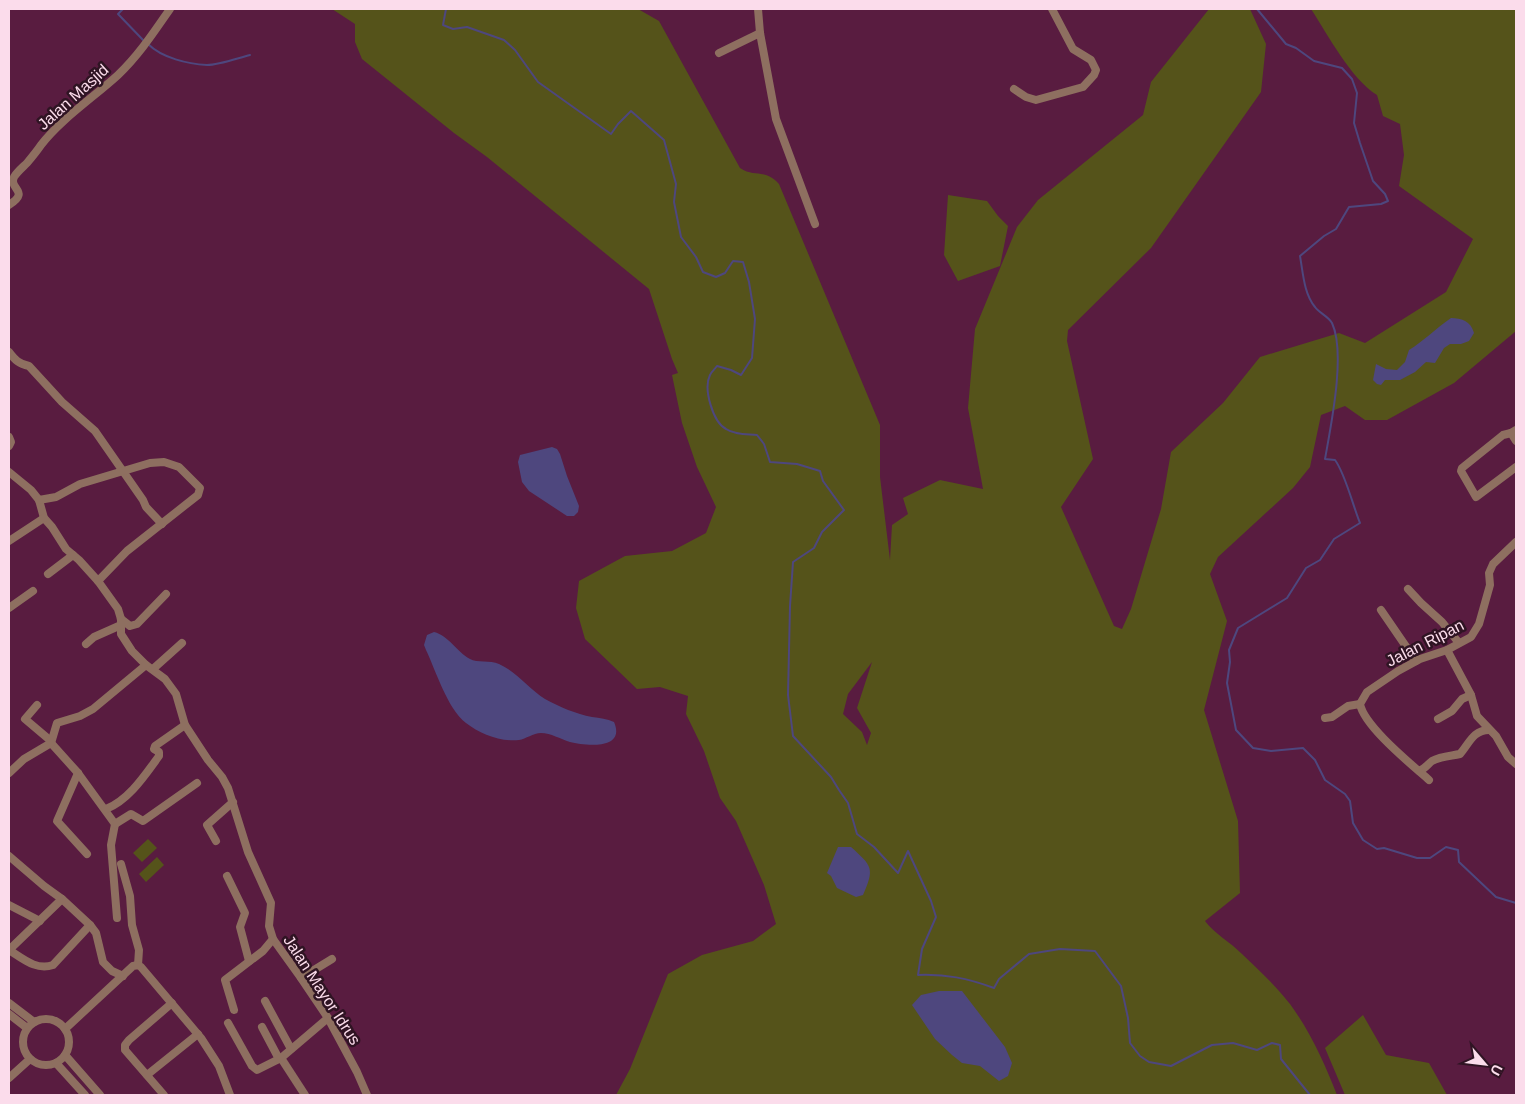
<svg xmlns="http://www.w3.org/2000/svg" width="1525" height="1104" font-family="Helvetica,sans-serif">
<rect width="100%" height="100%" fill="#591c40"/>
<g fill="#55531a" fill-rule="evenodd">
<path d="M332,9h306l21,12 81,147c15,10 24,0 39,16l101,241v52l10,83 2,-35 16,-11 -5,-16 37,-18 43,9 -15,-81 7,-79 42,-102 21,-27 105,-85 8,-33 58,-73h41l16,35 -5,48 -110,156 -83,82 -1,11 26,118 -32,48 53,119 8,3 9,-20 30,-100 10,-57 52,-49 37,-46 79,-24 26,10 81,-51 27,-53 -74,-53 5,-31 -4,-31 -17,-8 -6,-21c-26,-16 -49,-60 -66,-86h205v322l-62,52 -67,37h-22l-20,-14 -24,9 -11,52 -17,21 -75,69 -8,17 17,47 -23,89 34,111 2,72 -35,28c10,13 25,21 37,33 16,15 35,33 48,50 20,27 35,60 47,91h-721l14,-26 38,-95 34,-19 51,-14 23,-17 -12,-39 -28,-64 -16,-23 -16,-47 -18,-37 2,-18 -28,-9 -23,2 -52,-50 -9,-31 3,-27 46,-25 47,-5 34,-18 10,-26 -19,-40 -15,-44 -10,-48 6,-2 -6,-14 -23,-70 -162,-132 -33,-24 -92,-74 -7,-17v-18zM872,662l-15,46 14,25 -4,12 -5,-13 -19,-18 5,-20z"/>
<polygon points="948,195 987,201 998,216 1008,226 1000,266 958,281 944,255"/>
<polygon points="148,839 157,848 142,862 133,853"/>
<polygon points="157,857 164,865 146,882 139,874"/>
<polygon points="1363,1015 1386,1055 1429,1063 1447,1095 1345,1095 1325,1048"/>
</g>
<g fill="#4e477e">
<path d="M1451,318c10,0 20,3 23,15l-5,8 -8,3h-11l-6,4 -9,15 -9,-1 -11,10 -15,8h-15l-4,5 -4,-1 -4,-4 3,-16 10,5 11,1 8,-8 4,-12c15,-9 27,-22 42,-32z"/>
<polygon points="552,447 557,449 560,454 567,476 579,506 578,512 574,516 567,516 529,491 522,482 518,462 520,455"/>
<path d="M434,632c15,4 22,19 36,27 7,4 20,1 29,5 18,8 30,25 46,35 15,8 31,15 47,18 8,1 15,2 22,5 12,28 -28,24 -44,20 -10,-3 -19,-9 -29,-9 -8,0 -15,6 -22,7 -19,2 -39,-6 -53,-17 -19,-15 -30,-52 -40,-73l-2,-5 3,-10z"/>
<path d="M838,847h13c21,19 24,21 12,48l-7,2 -19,-9 -6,-12 -4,-3z"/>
<polygon points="939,991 962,991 1005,1047 1012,1063 1008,1076 999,1081 980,1066 962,1063 952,1055 935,1039 912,1005 921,995"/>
</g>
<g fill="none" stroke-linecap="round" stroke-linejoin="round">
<g stroke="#4e477e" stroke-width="2">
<polyline points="123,9 118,14 144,41"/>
<path d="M446,9l-3,16 10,4 14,-2 37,13 11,10 23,32 73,52 7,-10 13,-13 33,29 12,44 -2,18 7,35 15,20 7,15 13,5 9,-4 8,-12 10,1 6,20 6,37 -3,39 -11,17 -10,-5 -14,-4c-2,3 -6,6 -7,9 -7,14 3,47 16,54 9,6 21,5 31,6l7,9 6,18 27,2 23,7 3,10 21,29 -22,22 -8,16 -21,14 -3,44 -2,89 5,41 38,41 8,13 9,13 9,31 17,13 24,26 10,-22 23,50 5,16 -14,32 -4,26c28,-1 49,3 76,13l5,-9 30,-25 31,-5 35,2 26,35 7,32 2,25 10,13 9,6 22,4 41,-21 21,-2 24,7 15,-7 8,2 1,14 29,36"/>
<path d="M1257,9l29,35 10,4 18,13 28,7 10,11 5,14 -3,30 6,20 13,38 12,13 3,7 -7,3 -32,3 -13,22 -12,7 -24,20c3,17 4,38 15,51 4,6 13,9 17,16 14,30 -1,102 -7,136l10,1c10,13 18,46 25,63l-26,16 -14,21 -14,8 -19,30 -49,30 -9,22 1,12 -3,21 9,47 17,18 18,3 32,-3 12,12 10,20 20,14 5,7 3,22 10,17 14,9 7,-1 33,10h13l16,-11 12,3 1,12 37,35 20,6"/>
<path d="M148,44c14,14 40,20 59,21 12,0 31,-7 43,-10"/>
</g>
<g stroke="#8e6f60" stroke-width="8">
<polyline points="758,9 760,33 776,119 815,224"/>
<polyline points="719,53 760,33"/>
<polyline points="1014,89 1026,97 1036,100 1083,87 1094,75 1096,70 1091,60 1073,49 1052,9"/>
<path d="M9,205c22,-14 -1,-16 5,-28 3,-5 9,-10 13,-14 5,-6 10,-12 14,-18 20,-26 53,-48 77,-70 21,-20 36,-43 52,-66"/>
<path d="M9,352c6,8 10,12 20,14l33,36 33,29 48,69 3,7 16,17"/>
<polyline points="1516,430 1511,433 1516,441"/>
<polyline points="1511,433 1503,435 1462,468 1461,471 1476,497 1516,467"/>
<polyline points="9,437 11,442 9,446"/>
<polyline points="9,472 31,490 39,500 44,518 52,527 66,549 79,560 98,581 118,609 121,619 121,634 132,651 146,665 165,679 176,694 185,725 208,760 222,777 228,788 248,852 271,903 269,926 273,939 301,978 328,1018 357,1072 367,1095"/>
<polyline points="39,500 56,497 80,484 150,463 164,462 179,467 200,488 198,495 127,551 98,581"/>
<polyline points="9,541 44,518"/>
<polyline points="48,574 73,555"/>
<polyline points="1408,589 1421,603 1442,622 1459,643"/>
<polyline points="9,608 33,591"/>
<polyline points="1381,610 1416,661"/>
<polyline points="121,619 130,626 137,624 166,594"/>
<polyline points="86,644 94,637 121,625"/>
<polyline points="1447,650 1471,695 1477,716 1496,736 1508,757 1516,764"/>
<polyline points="153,669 182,643"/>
<polyline points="37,705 25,719 51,741"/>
<polyline points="1325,718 1332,717 1348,706 1360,704"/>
<polyline points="1438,719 1452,711 1462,699 1471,695"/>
<polyline points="51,743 78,773 115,824 111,845 117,918"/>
<path d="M1419,771c6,-2 8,-6 13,-10 9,-5 19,-5 28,-7 9,-10 13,-24 29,-24"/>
<polyline points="9,773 24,759 51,743 57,723 80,716 93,709 146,665"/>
<polyline points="78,773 57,821 87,854"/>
<path d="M1429,780c-18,-16 -65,-54 -69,-76l7,-12 31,-21 22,-12 27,-9 24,-13 8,-13 11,-39 -1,-12 4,-9 23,-22"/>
<path d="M106,809c23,-9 39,-34 53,-53v-4l-5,-3 1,-3 30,-21"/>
<polyline points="115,824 131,814 143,821 197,783"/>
<polyline points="216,841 207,825 233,802"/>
<polyline points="9,856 44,886 62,899 90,925 96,933 103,962 112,971 123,976"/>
<polyline points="121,864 130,896 132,925 139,950 138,965"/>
<polyline points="227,876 245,913 240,927 249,961"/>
<polyline points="9,905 40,921"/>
<path d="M9,950c13,8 27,21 44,15l37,-40"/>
<polyline points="9,950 62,899"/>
<polyline points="301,978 332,959"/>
<polyline points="265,1001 291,1049"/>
<polyline points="9,1003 34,1022"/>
<polyline points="234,1010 225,980 263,951 273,939"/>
<polyline points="9,1014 27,1028"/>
<circle cx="46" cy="1042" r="23"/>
<polyline points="228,1023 252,1066 257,1070 281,1058 328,1018"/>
<polyline points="262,1027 279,1059"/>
<polyline points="65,1029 133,966 138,965 141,967 201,1038 219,1066 230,1095"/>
<polyline points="65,1055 100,1095"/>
<polyline points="281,1058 305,1095"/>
<polyline points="56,1063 85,1095"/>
<polyline points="147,1075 198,1034"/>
<polyline points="9,1078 30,1059"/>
<polyline points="164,1095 125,1050 125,1045 129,1040 172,1003"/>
</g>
</g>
<g text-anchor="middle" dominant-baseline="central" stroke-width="5" stroke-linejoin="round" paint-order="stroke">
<g font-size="16" fill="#fbdceb" stroke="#2f1423">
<text transform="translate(73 97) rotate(-42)">Jalan Masjid</text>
<text transform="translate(1425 643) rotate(-27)">Jalan Ripan</text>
<text transform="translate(322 990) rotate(57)">Jalan Mayor Idrus</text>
</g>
</g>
<rect width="1525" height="1104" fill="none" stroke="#fbdceb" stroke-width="20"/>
<g transform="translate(1485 1064) rotate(118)" stroke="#2f1423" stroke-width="4" paint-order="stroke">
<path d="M0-4L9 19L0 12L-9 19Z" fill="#fbdceb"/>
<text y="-8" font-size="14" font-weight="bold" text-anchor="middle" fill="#fbdceb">U</text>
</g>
</svg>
